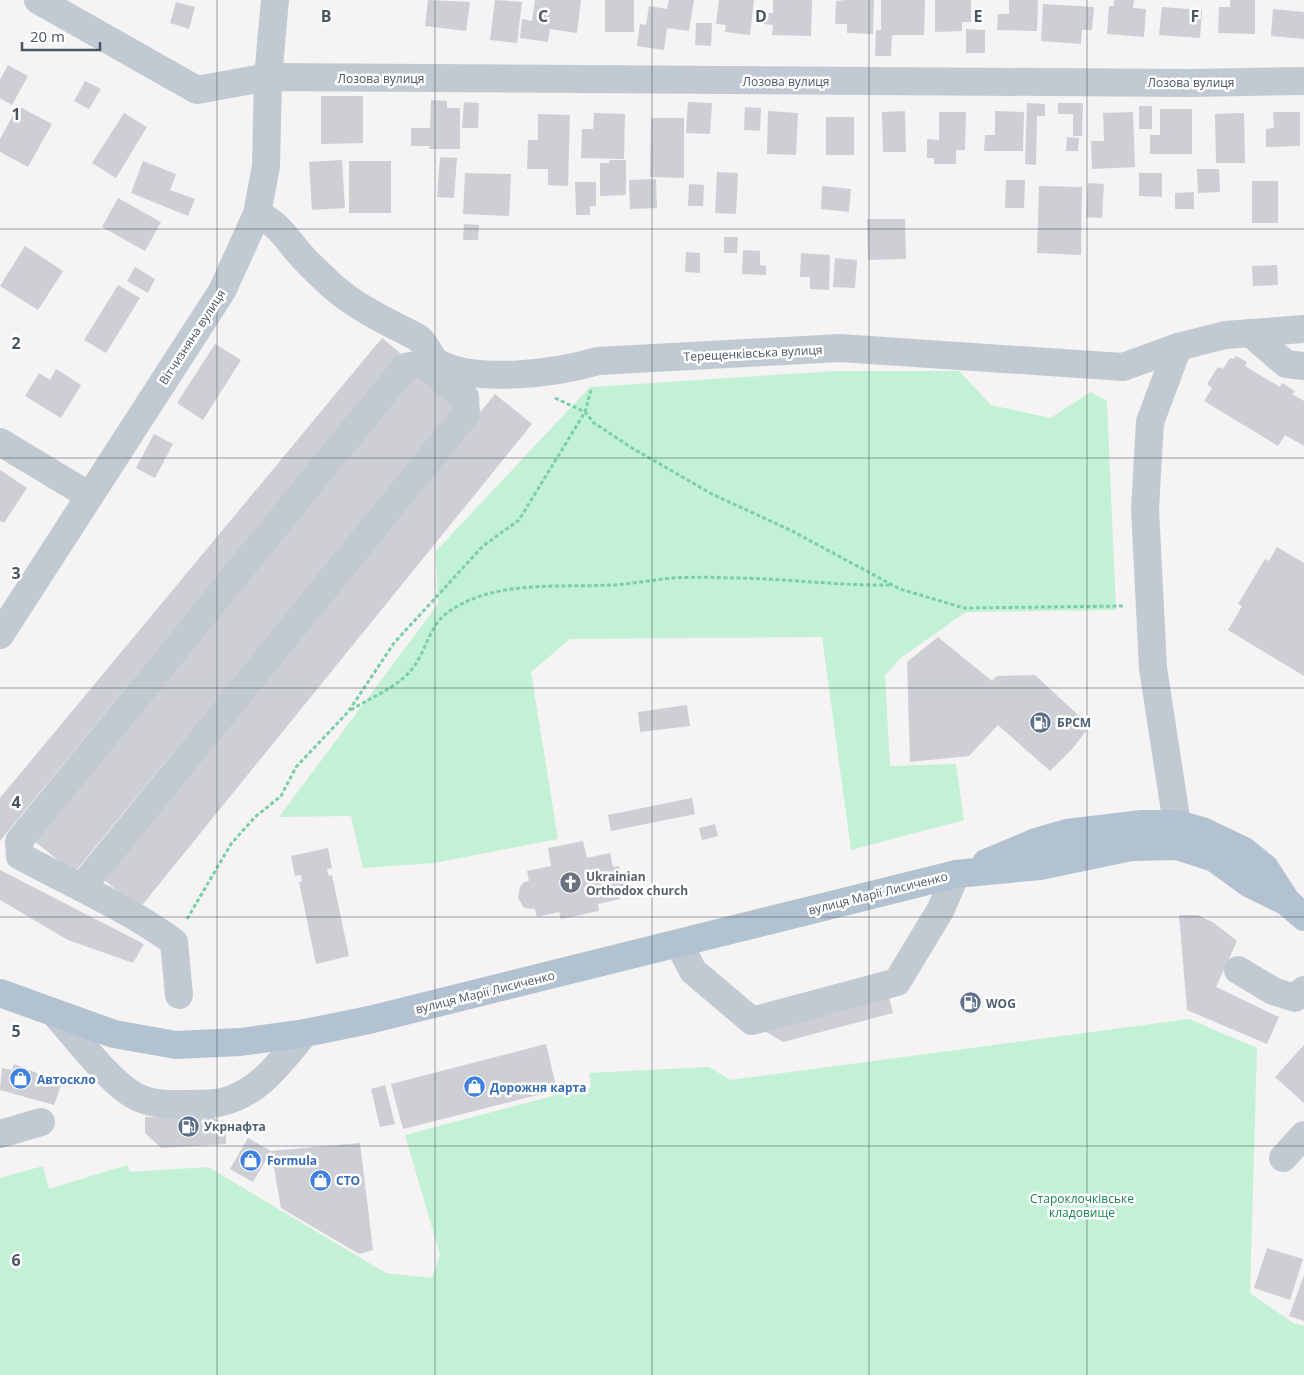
<svg xmlns="http://www.w3.org/2000/svg" width="1304" height="1375" font-family="'Open Sans',sans-serif">
<rect width="100%" height="100%" fill="#f5f3f3"/>
<g fill="#c3f1d5">
<polygon points="836,371 959,371 991,405 1050,418 1091,392 1107,401 1116,610 966,612 902,657 885,675 890,766 956,764 964,820 851,850 822,637 570,639 531,672 558,839 434,863 363,868 351,816 279,817 438,604 436,551 590,387"/>
<polygon points="1189,1019 1257,1048 1250,1293 1293,1323 1304,1326 1304,1375 0,1375 0,1178 43,1166 49,1189 127,1165 130,1172 208,1167 386,1273 432,1278 440,1255 405,1135 564,1093 591,1088 589,1073 709,1067 730,1080"/>
</g>
<g fill="#cdcfd5">
<polygon points="428,0 470,2 466,31 425,26"/>
<polygon points="495,0 522,2 517,43 490,40"/>
<polygon points="535,0 581,0 577,33 550,29 548,42 520,38 522,19 532,21"/>
<rect x="605" y="0" width="29" height="32"/>
<polygon points="669,0 694,0 689,31 667,28 664,50 637,46 640,24 646,25 649,6 667,9"/>
<polygon points="719,0 754,0 750,35 725,32 726,25 716,24"/>
<polygon points="773,0 812,0 811,36 772,35 773,25 763,24 763,13 773,13"/>
<polygon points="847,0 874,0 873,34 847,33 847,24 835,24 836,1"/>
<polygon points="881,0 925,0 924,35 892,35 891,56 875,56 876,30 881,30"/>
<polygon points="935,0 971,0 971,22 962,22 962,31 935,32"/>
<polygon points="1009,0 1038,0 1037,31 997,30 998,14 1009,14"/>
<polygon points="1114,0 1134,0 1133,8 1146,9 1144,37 1107,34 1109,6 1114,6"/>
<polygon points="1230,0 1255,0 1255,34 1218,33 1219,7 1230,7"/>
<polygon points="176,2 195,7 189,29 170,23"/>
<polygon points="1043,4 1094,7 1092,30 1082,30 1081,44 1041,41"/>
<polygon points="1162,7 1202,10 1200,38 1159,35"/>
<polygon points="1273,9 1304,12 1304,39 1271,36"/>
<polygon points="696,23 712,23 711,46 695,45"/>
<polygon points="966,29 985,30 985,53 966,53"/>
<polygon points="8,65 28,76 12,105 0,98 0,80"/>
<polygon points="85,81 101,89 89,109 74,101"/>
<polygon points="321,96 363,96 363,143 321,144"/>
<polygon points="431,100 447,101 447,108 460,108 460,149 429,149 430,146 411,146 411,128 430,128"/>
<polygon points="464,102 479,103 478,128 462,128"/>
<polygon points="688,102 712,103 710,134 686,133"/>
<polygon points="1027,103 1045,104 1045,116 1037,116 1036,165 1025,164"/>
<polygon points="1058,103 1083,103 1082,136 1073,136 1073,114 1058,114"/>
<polygon points="18,106 52,124 28,167 0,152 0,139"/>
<rect x="1139" y="106" width="13" height="23"/>
<polygon points="745,107 761,108 760,131 744,130"/>
<polygon points="1160,109 1192,109 1192,154 1150,154 1150,135 1160,135"/>
<polygon points="768,111 798,113 796,155 767,154"/>
<polygon points="905,111 906,152 883,152 882,112"/>
<polygon points="995,111 1024,112 1023,151 984,151 985,135 995,135"/>
<polygon points="939,112 966,112 965,150 956,150 956,164 934,164 934,158 927,158 927,139 939,140"/>
<polygon points="1133,112 1135,167 1092,169 1091,141 1104,141 1103,113"/>
<polygon points="1273,112 1300,112 1300,146 1266,147 1266,129 1274,128"/>
<polygon points="124,113 147,127 116,178 92,163"/>
<polygon points="594,113 625,114 624,159 581,158 582,129 593,129"/>
<polygon points="1244,113 1245,163 1216,163 1215,114"/>
<polygon points="538,114 570,115 568,186 548,185 548,169 527,169 528,140 538,140"/>
<rect x="826" y="117" width="28" height="38"/>
<polygon points="651,118 684,118 684,178 650,177"/>
<polygon points="1067,137 1079,138 1078,151 1066,151"/>
<polygon points="440,157 457,158 454,198 437,197"/>
<polygon points="342,160 345,208 312,210 309,162"/>
<polygon points="609,160 626,160 626,195 600,196 600,163 610,163"/>
<polygon points="143,161 176,174 170,190 195,199 188,216 131,193"/>
<rect x="349" y="161" width="42" height="52"/>
<polygon points="1197,169 1219,169 1220,192 1198,193"/>
<polygon points="717,172 738,173 736,214 715,213"/>
<polygon points="465,173 511,174 509,216 463,214"/>
<polygon points="1139,173 1162,173 1162,197 1139,196"/>
<polygon points="656,179 657,208 630,209 629,180"/>
<polygon points="1006,180 1025,180 1024,208 1005,208"/>
<rect x="1252" y="181" width="26" height="42"/>
<polygon points="575,182 596,182 596,206 590,206 590,215 576,215"/>
<polygon points="1088,183 1104,184 1102,218 1086,217"/>
<polygon points="689,184 704,185 703,206 688,206"/>
<polygon points="822,186 851,189 849,212 821,209"/>
<polygon points="1039,186 1082,187 1081,255 1037,253"/>
<polygon points="1194,192 1194,209 1175,209 1175,193"/>
<polygon points="118,198 161,222 145,251 102,227"/>
<polygon points="867,219 905,219 906,259 868,260"/>
<polygon points="464,224 479,225 478,240 463,240"/>
<polygon points="724,237 738,237 737,253 724,253"/>
<polygon points="25,246 63,271 38,310 0,286"/>
<polygon points="743,250 760,251 760,265 766,266 766,275 742,274"/>
<polygon points="686,252 700,253 700,273 685,272"/>
<polygon points="801,253 830,255 829,290 810,289 810,277 800,277"/>
<polygon points="835,258 857,260 855,288 833,287"/>
<polygon points="1277,265 1278,285 1253,286 1252,266"/>
<polygon points="135,267 155,279 148,293 127,281"/>
<polygon points="118,285 140,298 106,353 84,340"/>
<polygon points="382,338 400,353 0,841 0,798"/>
<polygon points="215,344 241,360 203,420 177,403"/>
<polygon points="1236,356 1247,362 1245,366 1280,387 1282,383 1295,391 1292,394 1304,401 1304,446 1285,435 1278,446 1204,401 1212,388 1207,384 1218,367 1223,369 1230,358 1234,359"/>
<polygon points="56,369 81,385 61,418 25,396 39,373 50,380"/>
<polygon points="417,373 456,407 74,873 33,840"/>
<polygon points="495,394 532,424 139,909 103,879"/>
<polygon points="154,434 173,444 155,478 136,468"/>
<polygon points="0,470 27,488 4,523 0,521"/>
<polygon points="1277,547 1304,563 1304,676 1228,630 1242,606 1238,604 1265,559 1269,561"/>
<polygon points="938,637 992,681 997,676 1035,675 1078,715 1082,715 1092,723 1073,748 1050,771 998,725 969,756 910,762 907,662"/>
<polygon points="687,705 690,726 640,732 638,712"/>
<polygon points="692,798 695,814 611,831 608,815"/>
<polygon points="715,824 718,836 702,840 699,828"/>
<polygon points="583,841 587,858 610,853 613,867 619,866 624,886 617,887 620,899 598,904 599,911 561,919 559,912 537,917 535,909 524,908 518,898 520,887 524,882 529,881 527,871 551,866 548,848"/>
<polygon points="328,848 332,868 327,869 329,876 332,875 349,956 316,964 299,882 302,881 301,875 295,876 291,856"/>
<polygon points="0,870 144,944 133,963 68,940 0,900"/>
<polygon points="1179,915 1198,915 1214,923 1237,941 1216,987 1279,1017 1267,1044 1187,1010"/>
<polygon points="888,993 893,1013 783,1042 763,1030"/>
<polygon points="546,1044 557,1090 403,1129 391,1084"/>
<polygon points="1304,1045 1304,1103 1275,1077"/>
<polygon points="14,1064 62,1083 54,1105 0,1090 2,1068 12,1070"/>
<polygon points="385,1085 395,1124 380,1127 371,1089"/>
<polygon points="211,1115 226,1127 226,1144 161,1148 145,1133 145,1117"/>
<polygon points="248,1138 271,1151 253,1182 230,1169"/>
<polygon points="360,1143 373,1250 359,1254 281,1208 271,1151"/>
<polygon points="1267,1248 1303,1259 1290,1300 1254,1288"/>
<polygon points="1304,1275 1304,1321 1289,1316"/>
</g>
<g fill="none" stroke-linecap="round" stroke-linejoin="round">
<g stroke="#7ad0a6" stroke-width="3" stroke-dasharray="4 2.5" stroke-linecap="butt">
<polyline points="555,398 585,412 594,423 632,448 712,494 792,531 900,589 964,608 1125,606"/>
<path d="M351,710c22,-14 49,-23 64,-45 11,-16 16,-41 32,-52 47,-34 110,-25 165,-28 20,-1 40,-5 60,-7 19,-1 38,-1 57,0 55,0 108,8 163,7"/>
<polyline points="187,919 231,844 255,817 281,796 296,767 348,712 394,643 483,546 519,520 585,412 591,390"/>
</g>
<g stroke="#c1cad2" stroke-width="28">
<polyline points="38,0 197,90 268,77 1189,83 1304,81"/>
<path d="M257,214c22,10 28,23 43,40 9,11 20,20 30,30 25,23 57,38 87,53 10,6 12,20 21,26 39,21 119,10 160,-2l242,-13 283,19 55,-20 47,-12 79,-6"/>
<polyline points="1250,333 1286,364 1304,366"/>
<polyline points="0,442 88,495"/>
<polyline points="0,635 222,291 257,214 266,166 268,77 275,0"/>
<polyline points="1177,824 1153,668 1145,509 1150,422 1178,347"/>
<path d="M81,888l385,-474 -1,-17 -43,-33 -17,3 -386,474 1,15c52,28 107,52 154,86l5,53"/>
<polyline points="679,944 693,971 752,1021 897,982 941,909 956,874"/>
<polyline points="1238,970 1273,991 1295,998 1304,990"/>
<path d="M56,1015c21,23 56,71 83,83 16,7 32,6 49,6 11,-1 24,1 34,-2 38,-9 59,-41 83,-69"/>
<polyline points="0,1134 41,1122"/>
<polyline points="1283,1158 1304,1135"/>
</g>
<g stroke="#b3c2d1" stroke-width="28">
<polyline points="986,863 1036,842 1067,833 1142,824 1177,824 1202,831 1244,851 1265,868 1287,902 1304,917"/>
<polyline points="0,993 114,1034 176,1045 240,1042 305,1033 369,1020 956,874 1040,866 1131,847 1177,846 1214,858 1250,884 1287,902"/>
</g>
</g>
<path fill="none" stroke="#4a5661" stroke-width="1" stroke-opacity="0.55" d="M217,0v1375M435,0v1375M652,0v1375M869,0v1375M1087,0v1375M0,229h1304M0,458h1304M0,688h1304M0,917h1304M0,1146h1304"/>
<defs>
<symbol id="fuel-disc" viewBox="-11 -11 22 22"><circle r="9.5" fill="#5c6f8a" stroke="#fff"/><path d="M-5.5-6h7V0h2V4h1.3V-2.5L3-4.5l.8-.8L6-3V5H2.5V1h-1V6h-7ZM-4.2-4.7v3.2H.2V-4.7Z" fill="#fff"/></symbol>
<symbol id="church-disc" viewBox="-11 -11 22 22"><circle r="9.5" fill="#6b7280" stroke="#fff"/><path d="M-1.2-6h2.4v3.5h3.3v2.4h-3.3V6h-2.4V-.1h-3.3v-2.4h3.3Z" fill="#fff"/></symbol>
<symbol id="shop-disc" viewBox="-11 -11 22 22"><circle r="9.5" fill="#3f7fe0" stroke="#fff"/><path d="M-5-2.5h2.3a2.7 3.5 0 0 1 5.4 0H5L5.5 6h-11ZM-1.5-2.5h3a1.5 2.3 0 0 0-3 0Z" fill="#fff"/></symbol>
</defs>
<g fill-rule="evenodd">
<use href="#fuel-disc" x="1028" y="710" width="25" height="25"/>
<use href="#church-disc" x="558" y="870" width="25" height="25"/>
<use href="#fuel-disc" x="958" y="990" width="25" height="25"/>
<use href="#shop-disc" x="8" y="1066" width="25" height="25"/>
<use href="#shop-disc" x="462" y="1074" width="25" height="25"/>
<use href="#fuel-disc" x="176" y="1114" width="25" height="25"/>
<use href="#shop-disc" x="238" y="1148" width="25" height="25"/>
<use href="#shop-disc" x="308" y="1168" width="25" height="25"/>
</g>
<g text-anchor="middle" dominant-baseline="central" stroke-width="5" stroke-linejoin="round" paint-order="stroke">
<g font-size="12" fill="#4a5661" stroke="#fff">
<text x="381" y="78">Лозова вулиця</text>
<text x="786" y="81">Лозова вулиця</text>
<text x="1191" y="82">Лозова вулиця</text>
<text transform="translate(192 337) rotate(-57)">Вітчизняна вулиця</text>
<text transform="translate(753 353) rotate(-3)">Терещенківська вулиця</text>
<text transform="translate(878 893) rotate(-14)">вулиця Марії Лисиченко</text>
<text transform="translate(485 992) rotate(-14)">вулиця Марії Лисиченко</text>
</g>
<g font-size="12" font-weight="bold" fill="#4e5e75" stroke="#fff" text-anchor="start">
<text x="1057" y="722">БРСМ</text>
<text x="986" y="1003">WOG</text>
<text x="204" y="1126">Укрнафта</text>
</g>
<g font-size="12" font-weight="bold" fill="#5b616d" stroke="#fff" text-anchor="start">
<text x="586" y="876">Ukrainian<tspan x="586" dy="14">Orthodox church</tspan></text>
</g>
<g font-size="12" font-weight="bold" fill="#366cbe" stroke="#fff" text-anchor="start">
<text x="37" y="1079">Автоскло</text>
<text x="490" y="1087">Дорожня карта</text>
<text x="267" y="1160">Formula</text>
<text x="336" y="1180">СТО</text>
</g>
<g font-size="12" fill="#17864f" stroke="#fff">
<text x="1082" y="1198">Староклочківське<tspan x="1082" dy="14">кладовище</tspan></text>
</g>
</g>
<g font-size="16" text-anchor="middle" font-weight="bold" fill="#4a5661" stroke="#fff" stroke-width="5" stroke-linejoin="round" paint-order="stroke">
<text x="326" y="22">B</text>
<text x="543" y="22">C</text>
<text x="761" y="22">D</text>
<text x="978" y="22">E</text>
<text x="1195" y="22">F</text>
<text x="16" y="120">1</text>
<text x="16" y="349">2</text>
<text x="16" y="579">3</text>
<text x="16" y="808">4</text>
<text x="16" y="1037">5</text>
<text x="16" y="1266">6</text>
</g>
<path d="M22 42v8h78v-8" fill="none" stroke="#4a5661" stroke-width="2.5"/>
<text x="30" y="42" font-size="15" fill="#4a5661" stroke="#ffffff" stroke-width="4" paint-order="stroke">20 m</text>
</svg>
